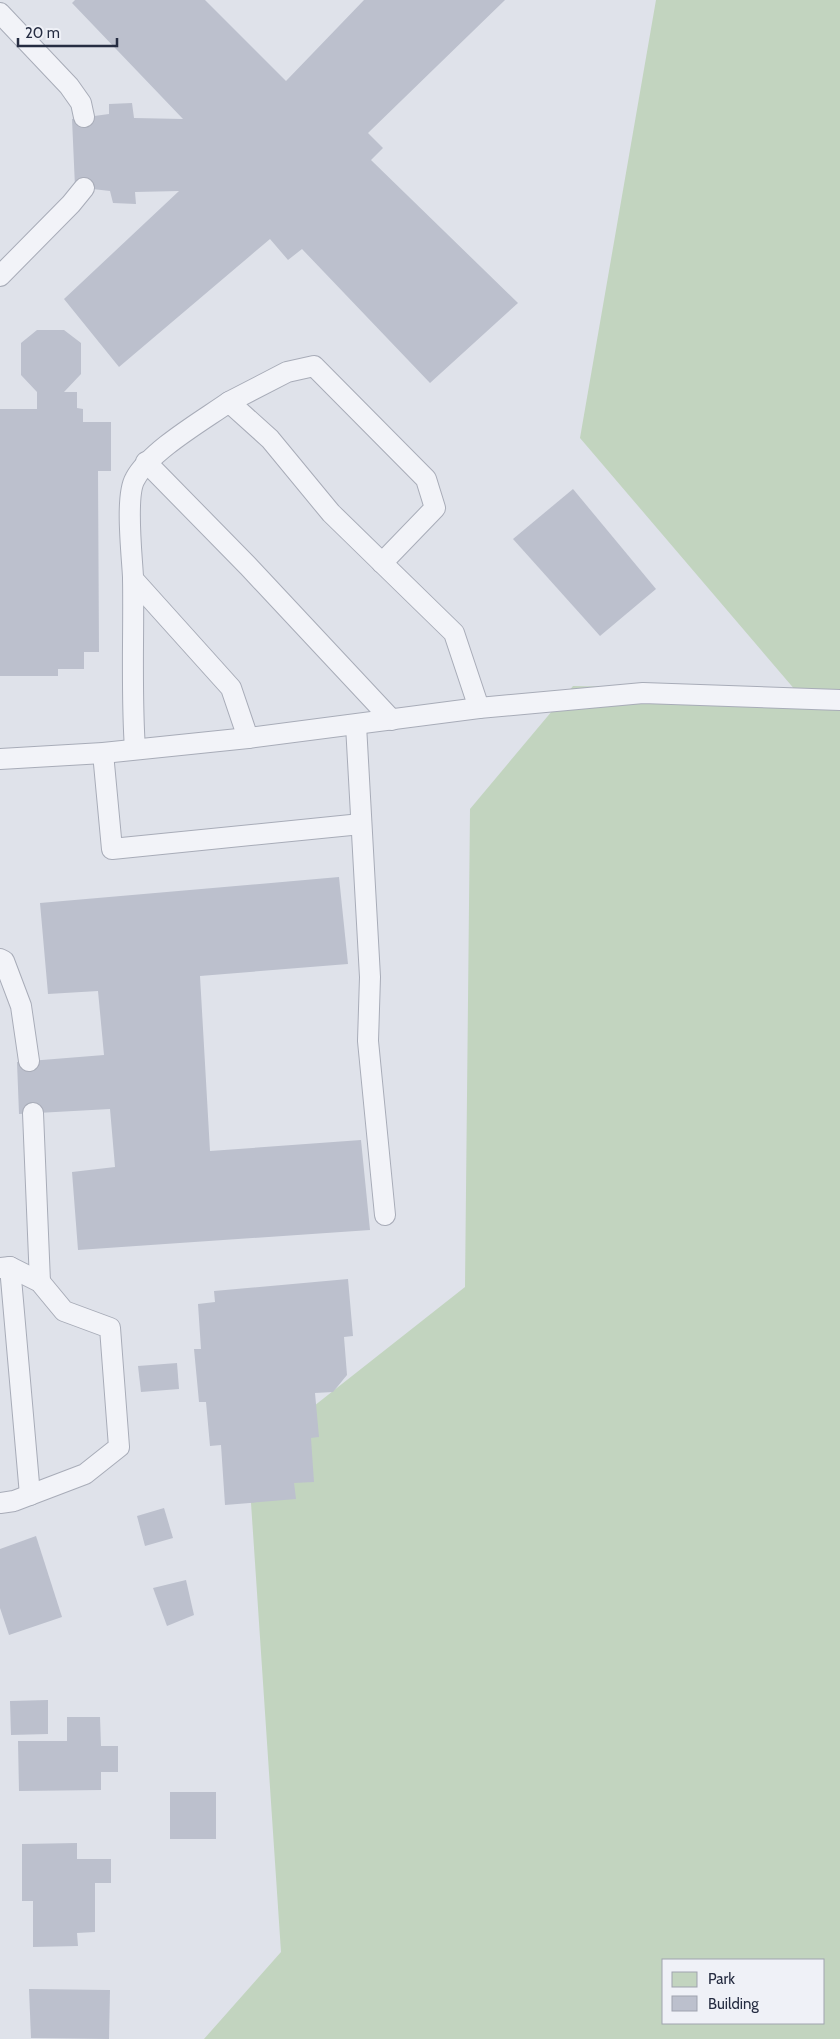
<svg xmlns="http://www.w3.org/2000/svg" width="840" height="2039" font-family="Cabin,sans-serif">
<rect width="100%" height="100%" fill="#dfe2ea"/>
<path fill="#c2d4bf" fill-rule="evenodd" d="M656,0h184v2039h-636l77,-87 -33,-494 217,-171 5,-478 103,-123 223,5 -216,-253zM664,1960h160v63h-160z"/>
<g fill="#bcc0cd">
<polygon points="75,0 205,0 286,81 364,0 505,0 368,133 383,148 371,160 518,303 430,383 302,249 288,260 270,239 119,367 64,299 179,191 135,192 136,204 113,203 110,191 75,187 72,119 109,114 109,104 132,103 134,118 183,119 72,3"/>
<polygon points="37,330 64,330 81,343 81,374 64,392 77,392 77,408 83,409 83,422 111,422 111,471 98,471 99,652 84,652 84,669 58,669 58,676 0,676 0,409 37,409 37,392 21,375 21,343"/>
<polygon points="573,489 656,589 600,636 513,539"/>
<polygon points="339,877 348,964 200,976 210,1151 361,1140 370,1230 78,1250 72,1172 115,1167 110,1109 19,1114 17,1062 104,1055 98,991 48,994 40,903"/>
<polygon points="348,1279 353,1336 344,1337 347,1375 333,1392 315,1393 319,1437 311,1438 314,1482 294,1483 296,1499 225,1505 221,1445 210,1446 206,1402 199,1402 194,1349 201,1349 198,1304 215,1302 214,1291"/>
<polygon points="177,1363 179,1389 141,1392 138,1366"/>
<polygon points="164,1508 173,1538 145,1546 137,1516"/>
<polygon points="36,1536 62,1617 9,1635 0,1608 0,1549"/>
<polygon points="186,1580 194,1615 167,1626 153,1588"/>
<polygon points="48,1700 48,1734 11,1735 10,1701"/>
<polygon points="67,1717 100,1717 101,1746 118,1746 118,1772 101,1772 101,1790 19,1791 18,1741 67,1741"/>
<rect x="170" y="1792" width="46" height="47"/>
<polygon points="77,1843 77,1859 111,1859 111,1883 95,1883 95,1932 77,1933 78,1946 33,1947 33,1901 22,1901 22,1844"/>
<polygon points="29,1989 110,1990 109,2039 31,2038"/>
</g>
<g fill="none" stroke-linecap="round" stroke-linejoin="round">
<defs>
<g id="lane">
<polyline points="0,13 69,86 81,103 84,117"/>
<polyline points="0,276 71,204 84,188"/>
<polyline points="229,402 287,372 314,366 426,479 435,508 382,563"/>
<polyline points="146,462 248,566 392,720"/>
<polyline points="133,579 231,688 248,738"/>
<polyline points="356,725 370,977 368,1041 385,1215"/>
<path d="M135,749c-4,-57 -1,-114 -2,-172 -1,-21 -8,-81 2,-98 15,-28 67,-58 94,-77l41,37 61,74 123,120 25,75"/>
<polyline points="103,753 112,849 361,824"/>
<polyline points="0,759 103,753 248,738 479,708 643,693 840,700"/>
<polyline points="0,959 4,961 21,1006 29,1061"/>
<polyline points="33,1113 40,1282"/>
<polyline points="10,1267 30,1495"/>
<polyline points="0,1268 10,1267 40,1282 64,1311 110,1328 119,1447 85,1474 14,1501 0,1503"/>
</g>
</defs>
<use href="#lane" stroke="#a8acb8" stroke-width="22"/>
<use href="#lane" stroke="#f2f3f8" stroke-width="20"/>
</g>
<rect x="662" y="1959" width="162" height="65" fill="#eff1f7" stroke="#9fa3af"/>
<rect x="672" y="1972" width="25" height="15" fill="#c2d4bf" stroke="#9fa3af"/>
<text x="708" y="1984" font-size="15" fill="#262d42">Park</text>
<rect x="672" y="1996" width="25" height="15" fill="#bcc0cd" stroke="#9fa3af"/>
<text x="708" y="2009" font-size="15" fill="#262d42">Building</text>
<path d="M18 38v8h99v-8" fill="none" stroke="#262d42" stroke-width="2.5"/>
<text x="25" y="38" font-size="15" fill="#262d42" stroke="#eff1f7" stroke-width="4" paint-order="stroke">20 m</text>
</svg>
